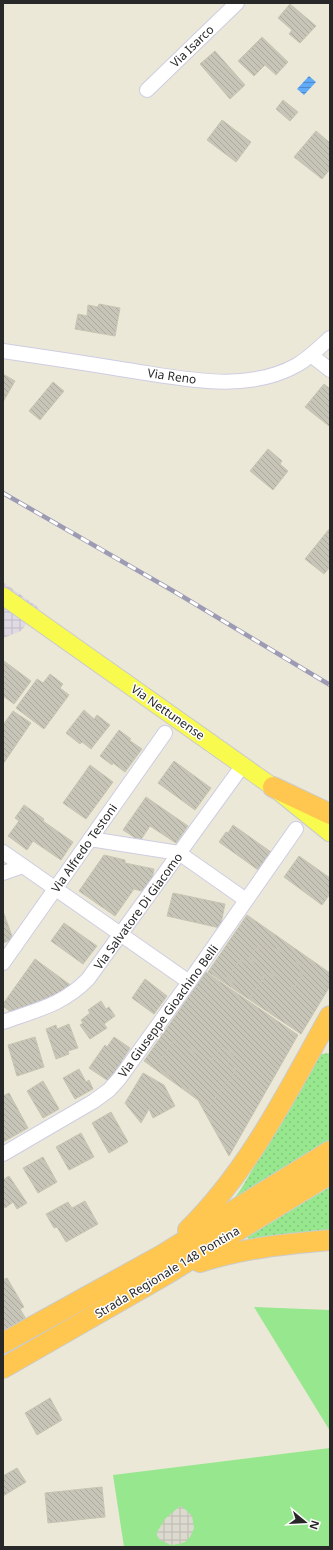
<svg xmlns="http://www.w3.org/2000/svg" width="333" height="1550" font-family="'Noto Sans',sans-serif">
<defs>
<pattern id="industrial-grid" width="8" height="8" patternUnits="userSpaceOnUse"><rect width="8" height="8" fill="#dfdae3"/><path d="M0 4h8M4 0v8" fill="none" stroke="#bfbbc3"/></pattern>
<pattern id="grass-dots" width="8" height="8" patternUnits="userSpaceOnUse"><rect width="8" height="8" fill="#97e78f"/><path d="M2 2h.1M6 6h.1" fill="none" stroke="#82c67b" stroke-width="1.8" stroke-linecap="round"/></pattern>
<pattern id="plaza-grid" width="8" height="8" patternUnits="userSpaceOnUse"><rect width="8" height="8" fill="#dcdacf"/><path d="M0 4h8M4 0v8" fill="none" stroke="#bdbbb2"/></pattern>
<pattern id="water-rules" width="6" height="5" patternUnits="userSpaceOnUse"><rect width="6" height="5" fill="#61aaf7"/><path d="M0 2.5h6" fill="none" stroke="#508ac8"/></pattern>
<pattern id="building-back-hatch" width="6" height="6" patternUnits="userSpaceOnUse"><rect width="6" height="6" fill="#c7c4b8"/><path d="M-1 5l2 2M0 0l6 6M5-1l2 2" fill="none" stroke="#aba89e"/></pattern>
</defs>
<rect width="100%" height="100%" fill="#ece8d8"/>
<polygon fill="url(#industrial-grid)" points="3,582 39,608 21,631 3,638"/>
<g fill="url(#grass-dots)">
<polygon points="330,1053 330,1146 228,1207 241,1189 321,1054"/>
<polygon points="330,1187 330,1239 249,1240 247,1237"/>
</g>
<g fill="#97e78f">
<polygon points="254,1307 330,1310 330,1431"/>
<polygon points="330,1448 330,1547 124,1547 113,1475"/>
</g>
<polygon fill="url(#plaza-grid)" points="180,1506 186,1510 192,1516 194,1528 190,1537 185,1542 179,1544 171,1545 160,1540 156,1534 165,1519"/>
<polygon fill="url(#water-rules)" points="309,76 316,82 304,95 297,89"/>
<g fill="url(#building-back-hatch)" stroke="#c7c5b2">
<polygon points="290,4 316,26 300,43 289,34 292,30 278,18"/>
<polygon points="262,37 288,62 276,75 265,65 254,76 238,61"/>
<polygon points="215,51 245,85 230,99 200,64"/>
<polygon points="283,100 298,112 290,121 276,109"/>
<polygon points="222,120 251,142 236,162 207,140"/>
<polygon points="316,131 330,143 330,169 322,179 294,157"/>
<polygon points="99,304 120,308 115,336 75,329 78,314 87,316 88,305 98,307"/>
<polygon points="3,374 15,381 3,402"/>
<polygon points="53,382 64,391 40,420 29,411"/>
<polygon points="324,384 330,389 330,425 329,426 305,407"/>
<polygon points="268,449 282,461 280,464 288,471 273,490 250,471"/>
<polygon points="330,528 330,567 324,574 305,559"/>
<polygon points="4,661 31,681 14,704 3,696"/>
<polygon points="50,674 63,684 60,688 69,695 44,729 16,708 37,679 43,683"/>
<polygon points="84,710 94,719 97,715 110,725 91,749 82,742 80,744 66,733"/>
<polygon points="13,711 31,723 3,764 3,725"/>
<polygon points="119,730 131,739 129,740 142,749 125,772 113,763 112,765 100,756"/>
<polygon points="174,761 211,788 195,810 158,783"/>
<polygon points="90,765 113,782 86,819 63,803"/>
<polygon points="146,797 188,826 176,843 150,826 140,841 123,830"/>
<polygon points="24,805 44,819 43,821 73,842 61,860 33,841 27,850 8,836 19,821 15,818"/>
<polygon points="233,825 271,852 261,872 219,842 226,832 228,833"/>
<polygon points="104,855 125,860 125,863 154,869 149,893 134,889 115,916 79,891"/>
<polygon points="299,856 330,878 330,887 328,890 330,894 322,905 284,877"/>
<polygon points="173,893 225,904 220,928 167,916"/>
<polygon points="3,911 13,939 3,943"/>
<polygon points="247,915 330,973 330,986 301,1034 208,972"/>
<polygon points="64,923 97,946 83,964 51,941"/>
<polygon points="269,944 304,968 300,973 303,975 293,989 249,958 257,947 261,950 264,945 267,947"/>
<polygon points="35,959 73,987 70,992 12,1013 3,1006 3,1004"/>
<polygon points="240,960 264,978 251,996 227,978"/>
<polygon points="206,972 298,1035 229,1156 198,1100 144,1061"/>
<polygon points="145,979 167,996 154,1014 132,998"/>
<polygon points="101,1001 106,1009 109,1007 115,1016 104,1024 107,1028 90,1039 80,1025 83,1023 81,1020 90,1013 88,1010"/>
<polygon points="69,1024 78,1048 68,1051 69,1054 56,1059 46,1029 56,1025 57,1029"/>
<polygon points="35,1037 44,1067 17,1076 8,1045"/>
<polygon points="114,1037 130,1048 121,1062 123,1064 110,1082 89,1068 105,1045 107,1047"/>
<polygon points="176,1038 209,1063 222,1046 234,1055 228,1064 236,1070 210,1105 156,1065"/>
<polygon points="79,1069 86,1082 89,1080 93,1089 75,1099 63,1078"/>
<polygon points="143,1073 164,1085 175,1106 153,1118 149,1109 141,1123 125,1103"/>
<polygon points="43,1081 59,1109 43,1118 27,1091"/>
<polygon points="9,1093 28,1128 3,1142 3,1096"/>
<polygon points="111,1112 128,1142 109,1153 92,1123"/>
<polygon points="81,1133 94,1157 69,1170 56,1147"/>
<polygon points="43,1157 57,1182 38,1193 23,1168"/>
<polygon points="9,1176 27,1203 17,1209 13,1202 5,1208 3,1204 3,1180"/>
<polygon points="85,1201 98,1224 66,1242 57,1227 54,1228 46,1214 68,1202 72,1208"/>
<polygon points="7,1278 24,1307 20,1309 26,1319 3,1332 3,1280"/>
<polygon points="50,1398 62,1420 37,1435 25,1413"/>
<polygon points="17,1468 26,1482 3,1496 3,1476"/>
<polygon points="102,1487 105,1517 48,1523 45,1493"/>
</g>
<g fill="none" stroke-linecap="round" stroke-linejoin="round">
<defs>
<g id="minor">
<polyline points="147,90 237,3"/>
<path d="M3,351c41,6 82,12 124,19 55,8 118,24 170,-5 12,-7 23,-18 33,-27"/>
<polyline points="311,355 330,370"/>
<polyline points="90,839 179,853 246,900"/>
<polyline points="3,852 189,982"/>
<polyline points="3,873 23,866"/>
<polyline points="3,963 165,733"/>
<path d="M3,1022c33,-12 60,-17 85,-43l155,-214"/>
<polyline points="3,1154 94,1101 109,1090 119,1079 189,982 296,829"/>
</g>
<polyline id="major" points="3,596 273,787 330,833"/>
<g id="highway">
<polyline points="273,787 330,814"/>
<path d="M188,1230c62,-61 100,-139 142,-214"/>
<path d="M200,1262c43,-14 86,-18 130,-22"/>
<polyline points="3,1343 162,1255 330,1151"/>
<polyline points="3,1368 165,1275 330,1174"/>
</g>
</defs>
<use href="#minor" stroke="#cecde3" stroke-width="16"/>
<use href="#major" stroke="#cbcbcb" stroke-width="19"/>
<use href="#highway" stroke="#cbcbcb" stroke-width="22"/>
<use href="#minor" stroke="#fff" stroke-width="14"/>
<use href="#major" stroke="#f8fb4e" stroke-width="17"/>
<use href="#highway" stroke="#ffc750" stroke-width="20"/>
<defs>
<polyline id="rail" points="3,493 175,592 330,685"/>
</defs>
<use href="#rail" stroke="#9d9bb4" stroke-width="4.5"/>
<use href="#rail" stroke="#fff" stroke-width="3" stroke-dasharray="9" stroke-linecap="butt"/>
</g>
<g text-anchor="middle" dominant-baseline="central" stroke-width="3" stroke-linejoin="round" paint-order="stroke">
<g font-size="12" fill="#282828" stroke="#fff">
<text transform="translate(192 46) rotate(-44)">Via Isarco</text>
<text transform="translate(172 376) rotate(8)">Via Reno</text>
<text transform="translate(168 712) rotate(35)">Via Nettunense</text>
<text transform="translate(84 848) rotate(-55)">Via Alfredo Testoni</text>
<text transform="translate(138 911) rotate(-54)">Via Salvatore Di Giacomo</text>
<text transform="translate(168 1011) rotate(-54)">Via Giuseppe Gioachino Belli</text>
<text transform="translate(167 1272) rotate(-31)">Strada Regionale 148 Pontina</text>
</g>
</g>
<rect width="333" height="1550" fill="none" stroke="#282828" stroke-width="8"/>
<g transform="translate(305 1522) rotate(108)" stroke="#ffffff" stroke-width="3" paint-order="stroke">
<path d="M0-3L7 15L0 10L-7 15Z" fill="#282828"/>
<text y="-6" font-size="11" font-weight="bold" text-anchor="middle" fill="#282828">N</text>
</g>
</svg>
